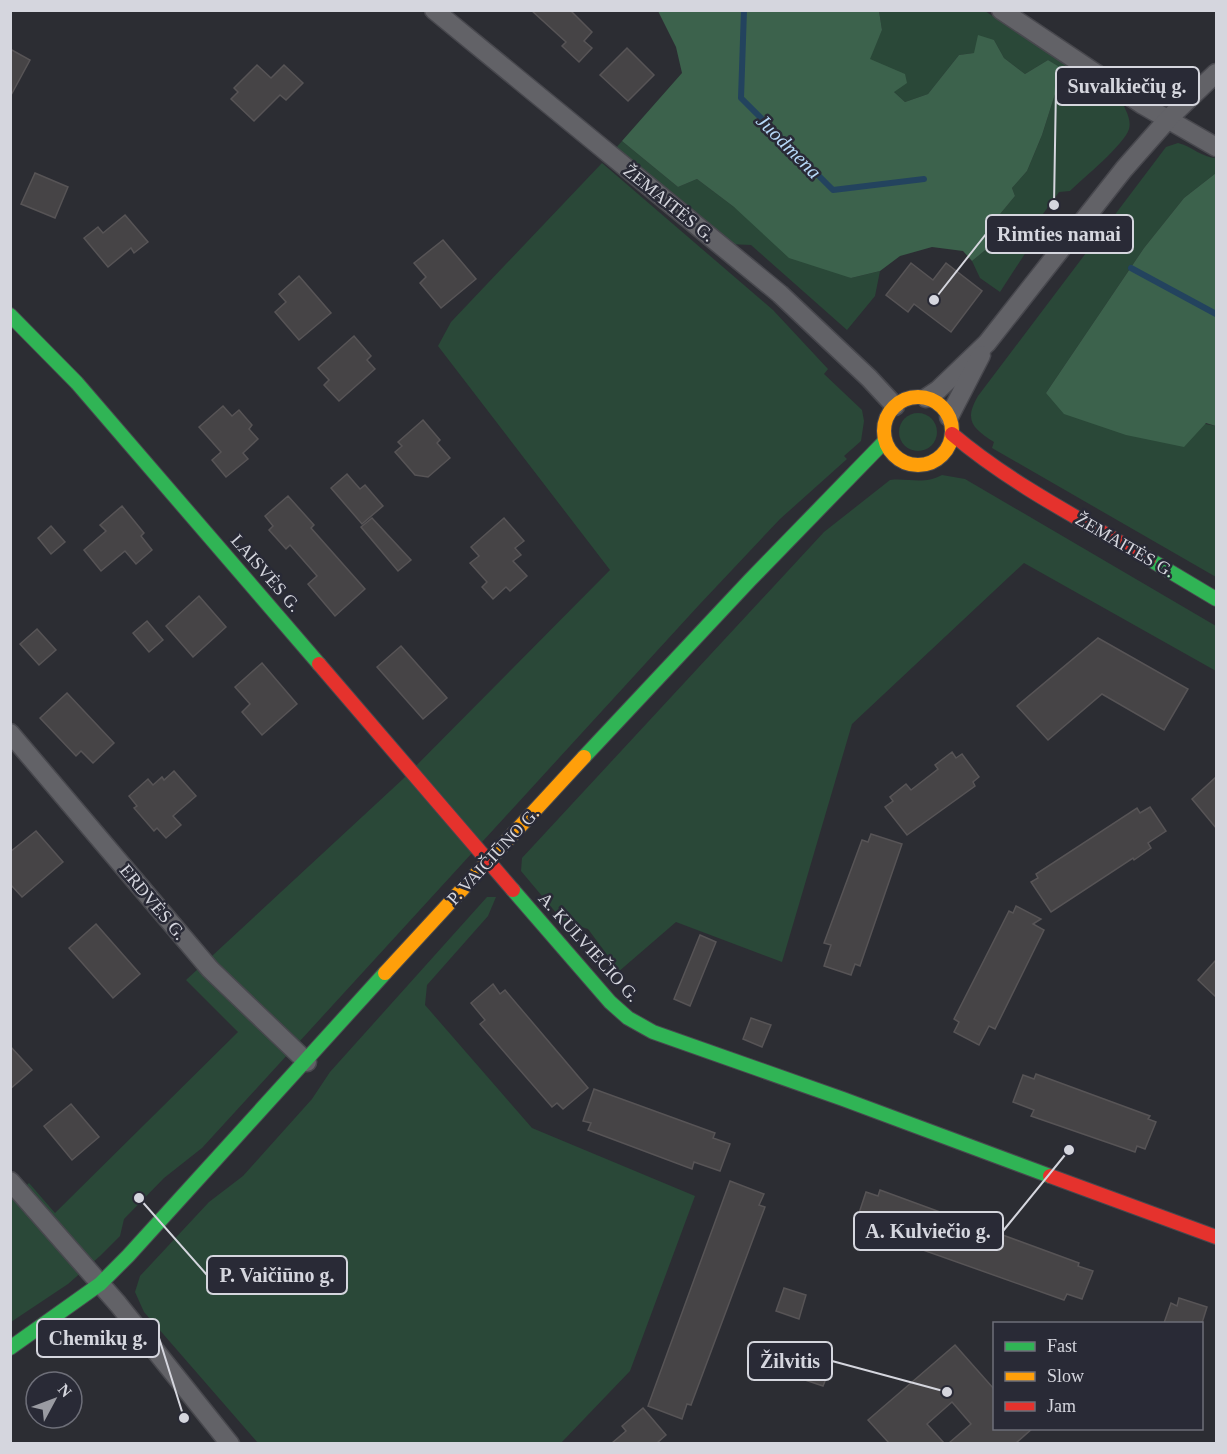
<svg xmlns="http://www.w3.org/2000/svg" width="1227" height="1454" font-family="Georgia,serif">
<rect width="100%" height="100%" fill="#2c2d33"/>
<g fill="#2a4838">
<path d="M879,11h106l135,87c4,9 12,21 9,31 -5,16 -46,49 -59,62l-11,1 -19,26 3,8 -43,66 -20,-14 -8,-17 17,-14 -3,-16 29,-35 -3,-8 15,-17 15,-36 21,-66 -15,-9 -23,14 -21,-16 -10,-18 -20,13 -15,2 -31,39 -23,8 -11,-10 -25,-33 13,-29z"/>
<polygon points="622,141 678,187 697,179 734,207 851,278 880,271 875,296 847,330 751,245 728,244 616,148"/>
<path d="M1178,143c13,3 25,15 38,15v15l-32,25 -40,50 -98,145 170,33v151l-224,-129 2,-6c-22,-14 -30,-22 -16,-46l188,-249z"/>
<polygon points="602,163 773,310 828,369 824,374 862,410 864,421 861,441 844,456 847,459 780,519 699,605 202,1148 164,1178 124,1219 120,1236 100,1256 68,1284 11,1322 11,1200 29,1183 55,1213 238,1032 186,980 403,779 610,570 438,346 451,322"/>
<circle cx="918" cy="432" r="19"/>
<path d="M942,475l23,4 251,147v45l-192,-108 -172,161 -70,238 -106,-40 -66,57 1,-19 -23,-31 -25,-8 -42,-50 1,-13 302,-326 66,-52c20,-2 33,5 52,-5z"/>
<polygon points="487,897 496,897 488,916 427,985 425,1005 532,1128 695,1196 630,1371 561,1443 258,1443 144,1312 135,1292 140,1276 209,1202 243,1176 312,1099 330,1072"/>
</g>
<g fill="#3c624c">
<polygon points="658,11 879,11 882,30 870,59 905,74 907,83 894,92 905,102 928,94 959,55 974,53 978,35 994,40 1004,58 1025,74 1048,60 1063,69 1042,135 1027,171 1012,188 1015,196 986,231 989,247 972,261 963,251 932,247 900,256 880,271 851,278 789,258 734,207 697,179 678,187 622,141 682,73 676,47"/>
<polygon points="1216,173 1216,426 1206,423 1184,447 1126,435 1064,414 1046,393 1144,248 1184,198"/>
</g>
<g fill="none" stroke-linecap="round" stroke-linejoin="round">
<g stroke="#23435e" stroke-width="6">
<polyline points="744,10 741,98 833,190 924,179"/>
<polyline points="1131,268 1216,314"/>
</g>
</g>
<g fill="#464446" stroke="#575456" stroke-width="1.5">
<polygon points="531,10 570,10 592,32 584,41 592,48 579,62 562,46 566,42"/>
<polygon points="627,48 654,75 628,101 600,75"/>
<polygon points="10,49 30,60 10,97"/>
<polygon points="257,65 271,78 284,65 303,83 286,100 280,95 254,121 231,99 238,92 234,88"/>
<polygon points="35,173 68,187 55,218 21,204"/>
<polygon points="125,215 148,242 134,253 131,248 108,267 84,238 98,227 103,233"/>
<polygon points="443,240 476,279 441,308 420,283 426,277 414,263"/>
<polygon points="911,263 933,280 946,263 982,291 951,332 914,304 908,312 886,295"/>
<polygon points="299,276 331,313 299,340 275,312 286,302 279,294"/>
<polygon points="354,336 371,356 367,360 375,369 339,401 324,385 329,380 318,368"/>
<polygon points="223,406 232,416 239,410 252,425 249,429 258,439 243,453 248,459 226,477 212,460 221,452 199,427"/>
<polygon points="423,420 440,440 437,443 450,458 428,477 415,475 395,452 402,446 398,442"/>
<polygon points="347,474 360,489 365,485 383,506 362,524 331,488"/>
<polygon points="288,496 314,525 311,528 365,589 335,616 308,584 317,576 290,545 286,549 269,530 273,526 265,516"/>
<polygon points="122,506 144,533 141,536 152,550 136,564 125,551 101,571 84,550 106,531 100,525"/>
<polygon points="372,518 411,560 398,571 361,527"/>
<polygon points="504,518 524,541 515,548 521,555 513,561 527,576 510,591 506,587 493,599 482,587 487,582 470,563 479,556 471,547"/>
<polygon points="51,526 65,542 51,554 38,538"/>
<polygon points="199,596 226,627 193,657 166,626"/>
<polygon points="147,621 163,640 149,652 133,633"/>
<polygon points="37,629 56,650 39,665 20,644"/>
<polygon points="1098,638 1188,689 1164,730 1102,694 1048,740 1017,706"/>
<polygon points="401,646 447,698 423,719 377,667"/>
<polygon points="262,663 297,704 262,735 242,712 250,704 235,687"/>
<polygon points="67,693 114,743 93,763 81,751 76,756 40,718"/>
<polygon points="952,752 956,758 962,754 979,777 973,782 975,786 907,835 885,807 893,801 890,797 906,784 911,790 938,769 935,765"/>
<polygon points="174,771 196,796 173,816 181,825 166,838 157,828 154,831 134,808 137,806 129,796 148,779 153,785 162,777 164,780"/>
<polygon points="1216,777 1216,828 1192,799"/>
<polygon points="1150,807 1166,831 1148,843 1151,848 1134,860 1133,858 1051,912 1031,882 1038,878 1036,874 1137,808 1140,813"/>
<polygon points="36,831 63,862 22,897 10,884 10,852"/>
<polygon points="871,834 902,844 860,966 855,964 851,975 824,966 831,945 824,943 862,840 868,842"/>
<polygon points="1016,906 1041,919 1033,924 1044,930 995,1029 989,1026 979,1045 954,1032 959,1022 954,1019 1009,911 1013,913"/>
<polygon points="96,924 140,974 113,998 69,948"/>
<polygon points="700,935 716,942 690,1006 674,999"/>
<polygon points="1216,960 1216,997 1198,980"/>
<polygon points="493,984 500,994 505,990 588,1088 563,1109 557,1103 552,1107 480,1024 485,1020 471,1003"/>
<polygon points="751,1018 771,1025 762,1047 743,1039"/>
<polygon points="10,1046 32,1070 10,1089"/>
<polygon points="1036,1074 1150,1116 1148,1119 1156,1122 1145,1149 1137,1146 1135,1152 1031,1116 1034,1110 1013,1102 1023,1075 1034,1079"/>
<polygon points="594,1089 715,1133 713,1138 730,1144 720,1171 694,1162 692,1169 588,1130 591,1123 583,1121"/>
<polygon points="71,1104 99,1137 72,1160 44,1126"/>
<polygon points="730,1181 764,1194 759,1205 765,1207 691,1405 687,1404 682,1419 648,1406"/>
<polygon points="880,1190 1079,1263 1078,1266 1093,1271 1082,1299 1067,1294 1064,1300 875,1233 877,1226 857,1219 866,1192 878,1196"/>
<polygon points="784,1288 806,1295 799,1319 776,1311"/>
<polygon points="1179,1298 1207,1307 1202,1323 1164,1323 1171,1303 1177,1306"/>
<polygon points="955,1345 994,1389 994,1428 1033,1428 1016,1443 949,1443 971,1424 952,1402 927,1424 944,1443 889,1443 868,1420"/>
<polygon points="811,1364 829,1371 823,1386 805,1380"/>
<polygon points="643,1408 666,1435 657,1443 612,1443 626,1431 622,1426"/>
</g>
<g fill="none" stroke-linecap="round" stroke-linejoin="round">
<defs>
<g id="street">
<polyline points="434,10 780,294 869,378 895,406"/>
<polyline points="1001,10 1143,105 1216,147"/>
<polyline points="926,398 938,390 987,343 1124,169 1169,118 1216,73"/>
<polyline points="949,417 981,355"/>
<polyline points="10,733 210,969 307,1062"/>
<polyline points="10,1181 118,1304 230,1444"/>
</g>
<g id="fast">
<polyline points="10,315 77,383 319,664"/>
<polyline points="1149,559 1216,599"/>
<polyline points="584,757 750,580 885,441"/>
<polyline points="513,890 610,1002 628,1018 653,1032 843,1099 1050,1176"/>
<polyline points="10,1348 100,1284 128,1256 385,973"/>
</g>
<g id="slow">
<circle cx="918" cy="431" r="34"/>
<polyline points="385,973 584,757"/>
</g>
<g id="jam">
<path d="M952,434c59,50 130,86 197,125"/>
<polyline points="319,664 513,890"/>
<polyline points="1050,1176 1216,1237"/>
</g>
</defs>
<use href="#street" stroke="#48484e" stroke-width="21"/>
<use href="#fast" stroke="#48484e" stroke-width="16"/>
<use href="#slow" stroke="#48484e" stroke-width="16"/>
<use href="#jam" stroke="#48484e" stroke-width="16"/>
<use href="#street" stroke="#626267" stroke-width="18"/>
<use href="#fast" stroke="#30b455" stroke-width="14"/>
<use href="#slow" stroke="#ff9f0a" stroke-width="14"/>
<use href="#jam" stroke="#e5322d" stroke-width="14"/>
</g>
<g text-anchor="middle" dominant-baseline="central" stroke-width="5" stroke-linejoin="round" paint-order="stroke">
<g font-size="18" fill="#d5d6de" stroke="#292a36">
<text transform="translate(669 203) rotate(39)">ŽEMAITĖS G.</text>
<text transform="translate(1125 545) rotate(30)">ŽEMAITĖS G.</text>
<text transform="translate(266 573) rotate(49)">LAISVĖS G.</text>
<text transform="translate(493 856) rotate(-47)">P. VAIČIŪNO G.</text>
<text transform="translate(153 902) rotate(50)">ERDVĖS G.</text>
<text transform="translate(589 947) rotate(48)">A. KULVIEČIO G.</text>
</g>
<g font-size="20" font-style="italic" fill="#b6d8f8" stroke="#292a36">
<text transform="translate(789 146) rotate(45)">Juodmena</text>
</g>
</g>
<path fill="none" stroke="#d5d6de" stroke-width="2" d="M1054 205L1056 86M934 300L986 234M1069 1150L1003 1231M139 1198L207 1275M184 1418L159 1338M947 1392L832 1361"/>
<g fill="#d5d6de" stroke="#292a36" stroke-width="2">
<circle cx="1054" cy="205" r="6"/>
<circle cx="934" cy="300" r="6"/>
<circle cx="1069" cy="1150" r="6"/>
<circle cx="139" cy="1198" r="6"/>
<circle cx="184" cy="1418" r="6"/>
<circle cx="947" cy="1392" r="6"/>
</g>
<g fill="#292a36" stroke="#d5d6de" stroke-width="2">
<rect x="1056" y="67" width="143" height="38" rx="6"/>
<rect x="986" y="215" width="147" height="38" rx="6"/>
<rect x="854" y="1212" width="149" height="38" rx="6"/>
<rect x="207" y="1256" width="140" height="38" rx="6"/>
<rect x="37" y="1319" width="122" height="38" rx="6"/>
<rect x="748" y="1342" width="84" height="38" rx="6"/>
</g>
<g font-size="20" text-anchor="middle" font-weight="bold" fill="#d5d6de">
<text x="1127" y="93">Suvalkiečių g.</text>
<text x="1059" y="241">Rimties namai</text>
<text x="928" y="1238">A. Kulviečio g.</text>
<text x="277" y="1282">P. Vaičiūno g.</text>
<text x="98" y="1345">Chemikų g.</text>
<text x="790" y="1368">Žilvitis</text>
</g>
<rect width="1227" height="1454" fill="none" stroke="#d5d6de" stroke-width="24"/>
<rect x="993" y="1322" width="210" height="108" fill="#292a36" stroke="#6e6f79" stroke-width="1.5"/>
<rect x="1005" y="1342" width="30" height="9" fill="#30b455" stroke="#6e6f79" stroke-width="1.5"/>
<text x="1047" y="1352" font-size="18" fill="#d5d6de">Fast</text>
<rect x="1005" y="1372" width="30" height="9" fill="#ff9f0a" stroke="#6e6f79" stroke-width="1.5"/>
<text x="1047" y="1382" font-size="18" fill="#d5d6de">Slow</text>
<rect x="1005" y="1402" width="30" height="9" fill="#e5322d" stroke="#6e6f79" stroke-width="1.5"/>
<text x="1047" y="1412" font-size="18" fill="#d5d6de">Jam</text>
<g transform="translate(54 1400) rotate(49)"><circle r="28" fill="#292a36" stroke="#6e6f79" stroke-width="1.5"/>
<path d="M0-4.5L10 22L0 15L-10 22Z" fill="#9a9ba2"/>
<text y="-9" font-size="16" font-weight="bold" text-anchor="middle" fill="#d5d6de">N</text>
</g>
</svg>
